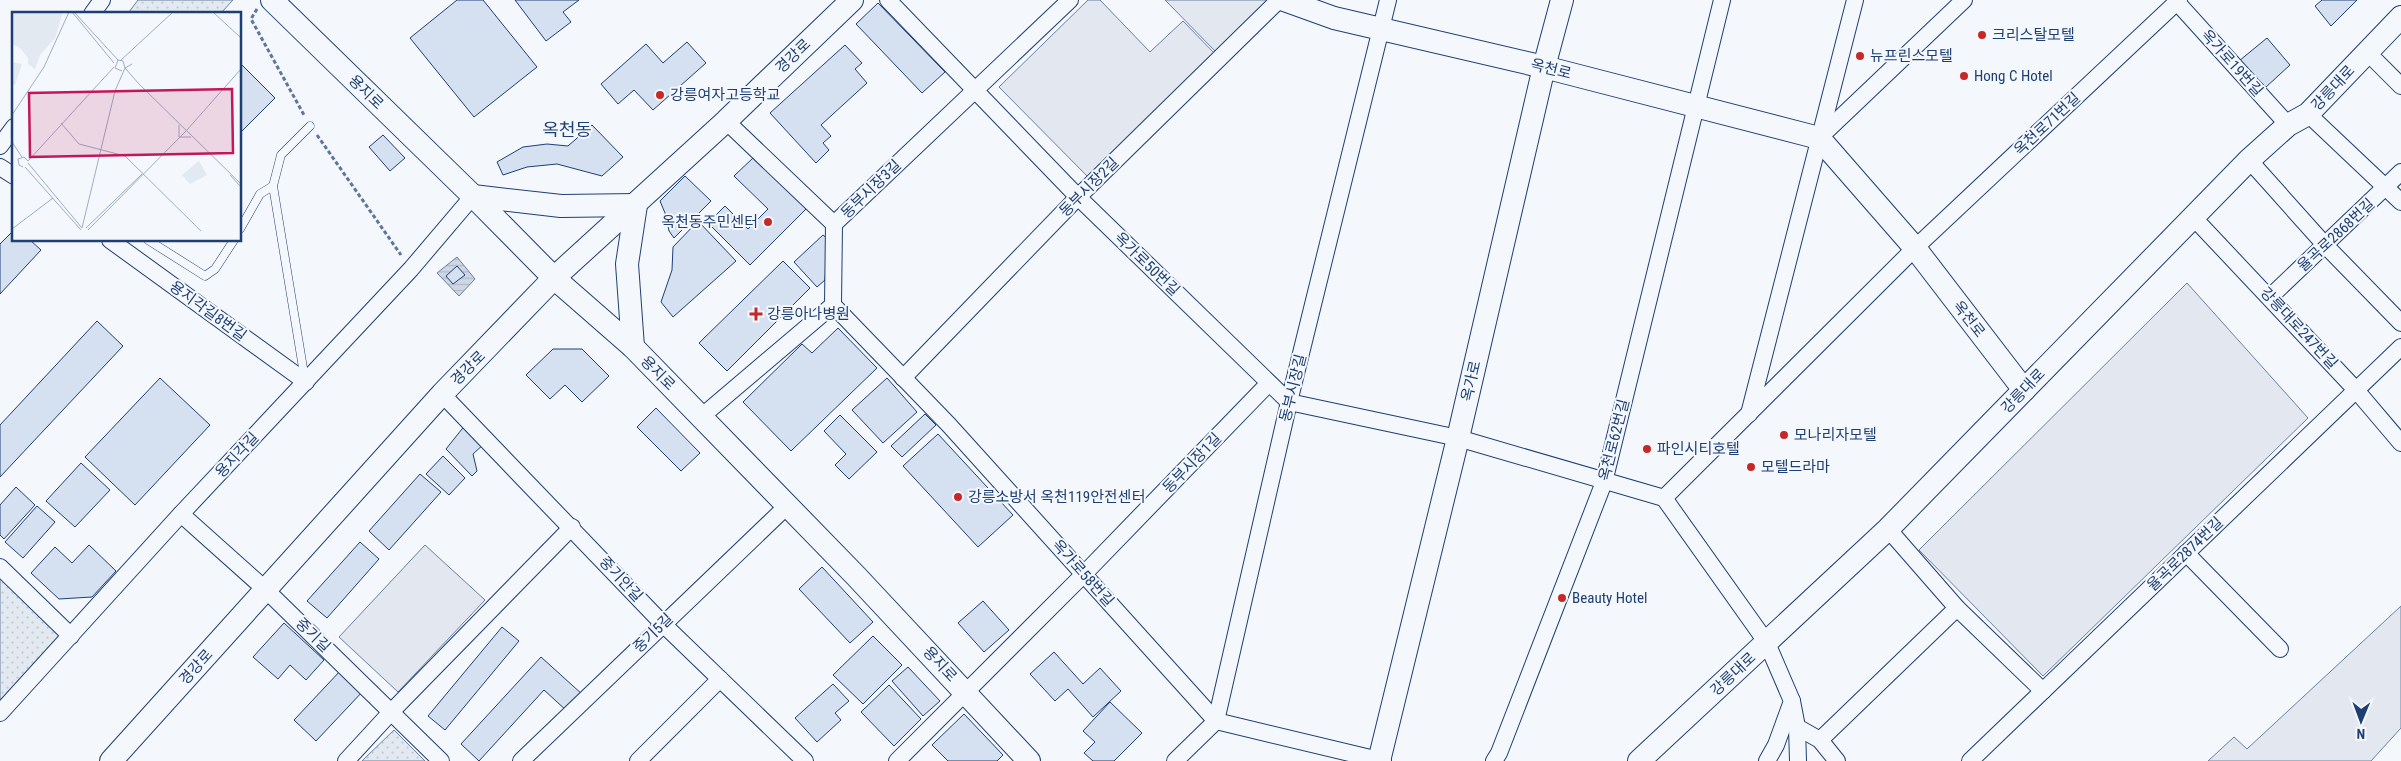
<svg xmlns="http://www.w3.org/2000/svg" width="2401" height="761" font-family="'Roboto Condensed','Noto Sans KR',sans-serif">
<defs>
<pattern id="grass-dots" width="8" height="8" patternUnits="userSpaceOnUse" patternTransform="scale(1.25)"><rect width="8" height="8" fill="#e3e9f0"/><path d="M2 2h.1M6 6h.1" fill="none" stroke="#c2c9d1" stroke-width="1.8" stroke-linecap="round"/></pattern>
<pattern id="water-rules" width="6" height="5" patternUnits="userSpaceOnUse" patternTransform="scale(1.25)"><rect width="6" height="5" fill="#cfd7e4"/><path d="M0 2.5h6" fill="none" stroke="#b1bac7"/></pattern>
</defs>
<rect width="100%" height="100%" fill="#f4f7fb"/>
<g fill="url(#grass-dots)" stroke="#687fa3">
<polygon points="138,0 233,0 220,14 131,14 129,12"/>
<polygon points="0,576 63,637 0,700"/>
<polygon points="394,730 425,761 362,761"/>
</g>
<g fill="#e3e8f0" stroke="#687fa3">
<polygon points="1088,0 1100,0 1150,52 1183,21 1217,56 1090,179 999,87"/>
<polygon points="1165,0 1274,0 1218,54"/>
<polygon points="2187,283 2308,418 2043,676 1919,550"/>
<polygon points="425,545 485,600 398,692 339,637"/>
<polygon points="2401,606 2401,728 2371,761 2208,761 2234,737 2247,749"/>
</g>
<polygon fill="url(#water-rules)" stroke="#687fa3" points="457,257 475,279 459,296 437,273"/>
<g fill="#d5e0f0" stroke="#1d3f73">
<polygon points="457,0 483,0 537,67 474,117 410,38"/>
<polygon points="515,0 579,0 563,12 571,22 546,41"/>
<polygon points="2322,0 2357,0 2331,26 2315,6"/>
<polygon points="878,3 945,72 922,93 856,24"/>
<polygon points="2267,38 2290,65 2266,87 2239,61"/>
<polygon points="687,42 706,63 653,110 634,90 618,104 601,84 646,44 663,63"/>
<polygon points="845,45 862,63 855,69 867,83 821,125 831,136 823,143 829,150 816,163 770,113"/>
<polygon points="240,63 275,98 240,133"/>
<polygon points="592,125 623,157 602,176 557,164 527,167 503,175 497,162 523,147 547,144 568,146"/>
<polygon points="383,135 405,158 390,171 369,147"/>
<polygon points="754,157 806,209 750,265 708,223 725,206 748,229 768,209 734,176"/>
<polygon points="685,176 711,201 674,238 669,231 665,213 660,201"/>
<polygon points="698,221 736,261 673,317 661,302 672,270 673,247"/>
<polygon points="14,230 14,240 30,240 41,250 0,294 0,244"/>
<polygon points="823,235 828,239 825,280 817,287 794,262"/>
<polygon points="783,261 810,288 727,371 699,343"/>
<polygon points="457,266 465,275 453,284 446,276"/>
<polygon points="97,321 123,346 0,477 0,425"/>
<polygon points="838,328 877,368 791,451 743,402 802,344 812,353"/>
<polygon points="553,349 582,349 609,376 582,402 565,385 550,399 526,375"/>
<polygon points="160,378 210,425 135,505 85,457"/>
<polygon points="887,378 917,412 883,443 852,410"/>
<polygon points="656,408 700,453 681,471 637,427"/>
<polygon points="925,414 936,425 902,457 891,446"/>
<polygon points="840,415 877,452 849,479 835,465 846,454 824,431"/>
<polygon points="466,424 485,443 473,454 477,471 472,476 446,449"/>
<polygon points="938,434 1013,515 978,547 903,466"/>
<polygon points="443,456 465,478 449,495 426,474"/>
<polygon points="81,463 110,490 75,527 46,501"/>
<polygon points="420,474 441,492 389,550 369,531"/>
<polygon points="16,487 35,505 4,539 0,535 0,505"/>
<polygon points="37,506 55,522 23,558 5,542"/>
<polygon points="360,542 379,559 327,618 307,601"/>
<polygon points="89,545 116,571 92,597 59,599 31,573 55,547 72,563"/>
<polygon points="822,567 873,622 850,643 799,589"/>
<polygon points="983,601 1009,630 984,652 958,623"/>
<polygon points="284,623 324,660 306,680 290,665 278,679 253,657"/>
<polygon points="502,627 519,641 445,730 428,716"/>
<polygon points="873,636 902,665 863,704 833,675"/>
<polygon points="1054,652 1083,684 1100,668 1121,691 1093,717 1068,689 1055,701 1030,674"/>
<polygon points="541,657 583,695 568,712 544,690 479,761 461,744"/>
<polygon points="908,667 940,701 923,716 892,681"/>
<polygon points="342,669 364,690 316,741 294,720"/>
<polygon points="833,684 849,701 835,713 841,720 817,742 795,718"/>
<polygon points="889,685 921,719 894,746 861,712"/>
<polygon points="1110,702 1142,733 1114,761 1093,761 1084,753 1095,742 1083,731"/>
<polygon points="964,714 1003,755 997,761 948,761 932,745"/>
</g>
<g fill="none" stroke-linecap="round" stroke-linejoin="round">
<defs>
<g id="lane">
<polyline points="240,229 260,194 273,186"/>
<polyline points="148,240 205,276 215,269 234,240"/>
<polyline points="305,380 273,186 281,155 310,126"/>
</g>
<g id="street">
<polyline points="888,0 1078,197 1289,402 1458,438 1664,498 1767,643 1792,701 1776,745 1767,761"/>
<polyline points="2175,0 2288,125"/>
<polyline points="92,14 102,0"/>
<polyline points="2367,52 2401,86"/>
<polyline points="2308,114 2401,202"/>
<polyline points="726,121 834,224"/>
<polyline points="1819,138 1964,0"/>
<polyline points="0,146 14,127"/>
<polyline points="2249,160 2325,245 2401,323"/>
<polyline points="0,167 14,176"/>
<polyline points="2193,217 2356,390 2401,443"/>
<polyline points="110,240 306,382"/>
<polyline points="2270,297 2401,172"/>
<polyline points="833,305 949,425 1216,721 1383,761"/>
<polyline points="903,378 1078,197 1279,0"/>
<polyline points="442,394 663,624 805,761"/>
<polyline points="1749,414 1855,0"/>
<polyline points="701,417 833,305 834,224 1070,0"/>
<polyline points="1664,498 1915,248 2179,0"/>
<polyline points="181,514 266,590 441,761"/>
<polyline points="1888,529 1957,608 2043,691"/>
<polyline points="2186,553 2280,649"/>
<polyline points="0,567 71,636"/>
<polyline points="1792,701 1797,727 1820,740 1837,761"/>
<polyline points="0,713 181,514 411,269 473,196"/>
<polyline points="1797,727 1798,761"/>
<polyline points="1820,740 1957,608"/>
<polyline points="346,761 392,711 572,527"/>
<polyline points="521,761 787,506"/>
<polyline points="638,761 720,679"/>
<polyline points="897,761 1084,574 1269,383"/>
<polyline points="1175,761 1216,721 1289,402 1388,0"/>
<polyline points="1494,761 1499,753 1604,482 1722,0"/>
<polyline points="1970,761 2401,347"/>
</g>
<g id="secondary">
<polyline points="272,0 473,196 554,278 633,347 856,576 1029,761"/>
<polyline points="1284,0 1334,18 1544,67 1819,138 1915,248 2024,390"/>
<polyline points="473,196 561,206 636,205 627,264 633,347"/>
<polyline points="111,761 442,394 554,278 726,121 852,0"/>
<polyline points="1379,761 1458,438 1544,67 1562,0"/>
<polyline points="1639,761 1888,529 2249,160 2288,125 2308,114 2401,17"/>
</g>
</defs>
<use href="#lane" stroke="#1d3f73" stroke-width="9"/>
<use href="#street" stroke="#1d3f73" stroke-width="18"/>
<use href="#secondary" stroke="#1d3f73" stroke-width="24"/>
<g stroke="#5e769c" stroke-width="3" stroke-dasharray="4 2.5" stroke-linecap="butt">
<polyline points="257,9 251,19 304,115"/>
<polyline points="317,135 401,255"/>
</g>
<use href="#lane" stroke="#f4f7fb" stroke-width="8"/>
<use href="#street" stroke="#f4f7fb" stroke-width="16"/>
<use href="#secondary" stroke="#f4f7fb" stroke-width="22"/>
</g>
<g fill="#c62828" stroke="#f4f7fb" stroke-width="2">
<circle cx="1982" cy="35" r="5"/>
<circle cx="1860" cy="56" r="5"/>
<circle cx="1964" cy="76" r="5"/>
<circle cx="660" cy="95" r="5"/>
<circle cx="768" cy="222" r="5"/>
<path d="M753.5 306.5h5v5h5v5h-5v5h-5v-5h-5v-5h5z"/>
<circle cx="1784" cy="435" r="5"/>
<circle cx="1647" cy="449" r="5"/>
<circle cx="1751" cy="467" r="5"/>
<circle cx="958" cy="497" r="5"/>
<circle cx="1562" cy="598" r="5"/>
</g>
<g text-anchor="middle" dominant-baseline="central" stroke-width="4" stroke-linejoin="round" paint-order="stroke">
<g font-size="15" fill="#1d3f73" stroke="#f4f7fb" text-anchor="start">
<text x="1992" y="35">크리스탈모텔</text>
<text x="1870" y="56">뉴프린스모텔</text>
<text x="1974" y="76">Hong C Hotel</text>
<text x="670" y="95">강릉여자고등학교</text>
<text x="758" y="222" text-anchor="end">옥천동주민센터</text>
<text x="767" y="314">강릉아나병원</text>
<text x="1794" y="435">모나리자모텔</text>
<text x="1657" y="449">파인시티호텔</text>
<text x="1761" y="467">모텔드라마</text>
<text x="968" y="497">강릉소방서 옥천119안전센터</text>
<text x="1572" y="598">Beauty Hotel</text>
</g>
<g font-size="15" fill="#1d3f73" stroke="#f4f7fb">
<text transform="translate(793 56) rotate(-44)">경강로</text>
<text transform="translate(2232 63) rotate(48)">옥가로19번길</text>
<text transform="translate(1551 69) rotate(14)">옥천로</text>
<text transform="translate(2333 88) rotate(-47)">강릉대로</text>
<text transform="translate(366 92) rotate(44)">용지로</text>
<text transform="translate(2047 124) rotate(-43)">옥천로71번길</text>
<text transform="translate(1089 187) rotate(-45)">동부시장2길</text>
<text transform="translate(871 189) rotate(-44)">동부시장3길</text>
<text transform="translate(2336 235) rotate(-43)">율곡로2868번길</text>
<text transform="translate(1147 264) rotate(44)">옥가로50번길</text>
<text transform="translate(208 311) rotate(36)">용지각길8번길</text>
<text transform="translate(1969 319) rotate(52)">옥천로</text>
<text transform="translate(2299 328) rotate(47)">강릉대로247번길</text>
<text transform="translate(468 368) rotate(-45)">경강로</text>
<text transform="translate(658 373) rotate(45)">용지로</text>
<text transform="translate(1471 381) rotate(-77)">옥가로</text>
<text transform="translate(1293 388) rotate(-76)">동부시장길</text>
<text transform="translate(2023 391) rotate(-46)">강릉대로</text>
<text transform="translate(1614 440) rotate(-76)">옥천로62번길</text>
<text transform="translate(237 455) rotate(-47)">용지각길</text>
<text transform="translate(1192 463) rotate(-46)">동부시장1길</text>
<text transform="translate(2185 554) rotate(-44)">율곡로2874번길</text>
<text transform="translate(1083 573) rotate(48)">옥가로58번길</text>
<text transform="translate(621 579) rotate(47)">중기안길</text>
<text transform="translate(653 633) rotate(-44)">중기5길</text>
<text transform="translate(313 635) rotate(44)">중기길</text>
<text transform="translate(940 664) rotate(47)">용지로</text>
<text transform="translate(196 667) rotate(-48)">경강로</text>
<text transform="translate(1733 674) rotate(-43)">강릉대로</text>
</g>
<g font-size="18" fill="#1d3f73" stroke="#f4f7fb">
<text x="567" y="129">옥천동</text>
</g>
</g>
<g transform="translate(12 12)">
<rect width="229" height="229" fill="#f4f7fb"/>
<path d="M0,0h51l-8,26 -15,17 -5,14 -7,-5v-6l-8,-10 -8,-4z" fill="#e3e9f0"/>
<path d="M0,50l10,2 -7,21 -3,-1zM187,149l8,14 -17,9 -8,-9z" fill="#e3e9f0"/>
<path fill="none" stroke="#9eadc5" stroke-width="1" d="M60,0l42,51M62,0l44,48M201,0l28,26M109,48l52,-48M120,52l-7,4 14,16 102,100M0,103l32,-48 25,-55M49,111l18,21 46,12 76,75M167,113v12h12M0,130l10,15M16,149l86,-94M16,151l54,65M11,155l-4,-2 -1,-6 6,-2 4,4M13,155l56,63M218,163l11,12M70,216l33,-137 10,-23 -2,-7 -5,-1 -3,8 7,3M74,216l56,-54M0,217l41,-31M76,218l98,-99 55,-62"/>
<path fill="#c2185b" fill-opacity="0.15" stroke="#c2185b" stroke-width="2.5" d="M220,77l1,64 -203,4 -1,-64z"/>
<rect width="229" height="229" fill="none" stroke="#1d3f73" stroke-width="2.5"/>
</g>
<g transform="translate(2361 721) rotate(181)" stroke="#f4f7fb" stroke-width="4" paint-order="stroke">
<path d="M0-4L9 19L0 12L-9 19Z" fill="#1d3f73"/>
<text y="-8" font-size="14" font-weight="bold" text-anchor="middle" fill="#1d3f73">N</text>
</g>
</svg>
